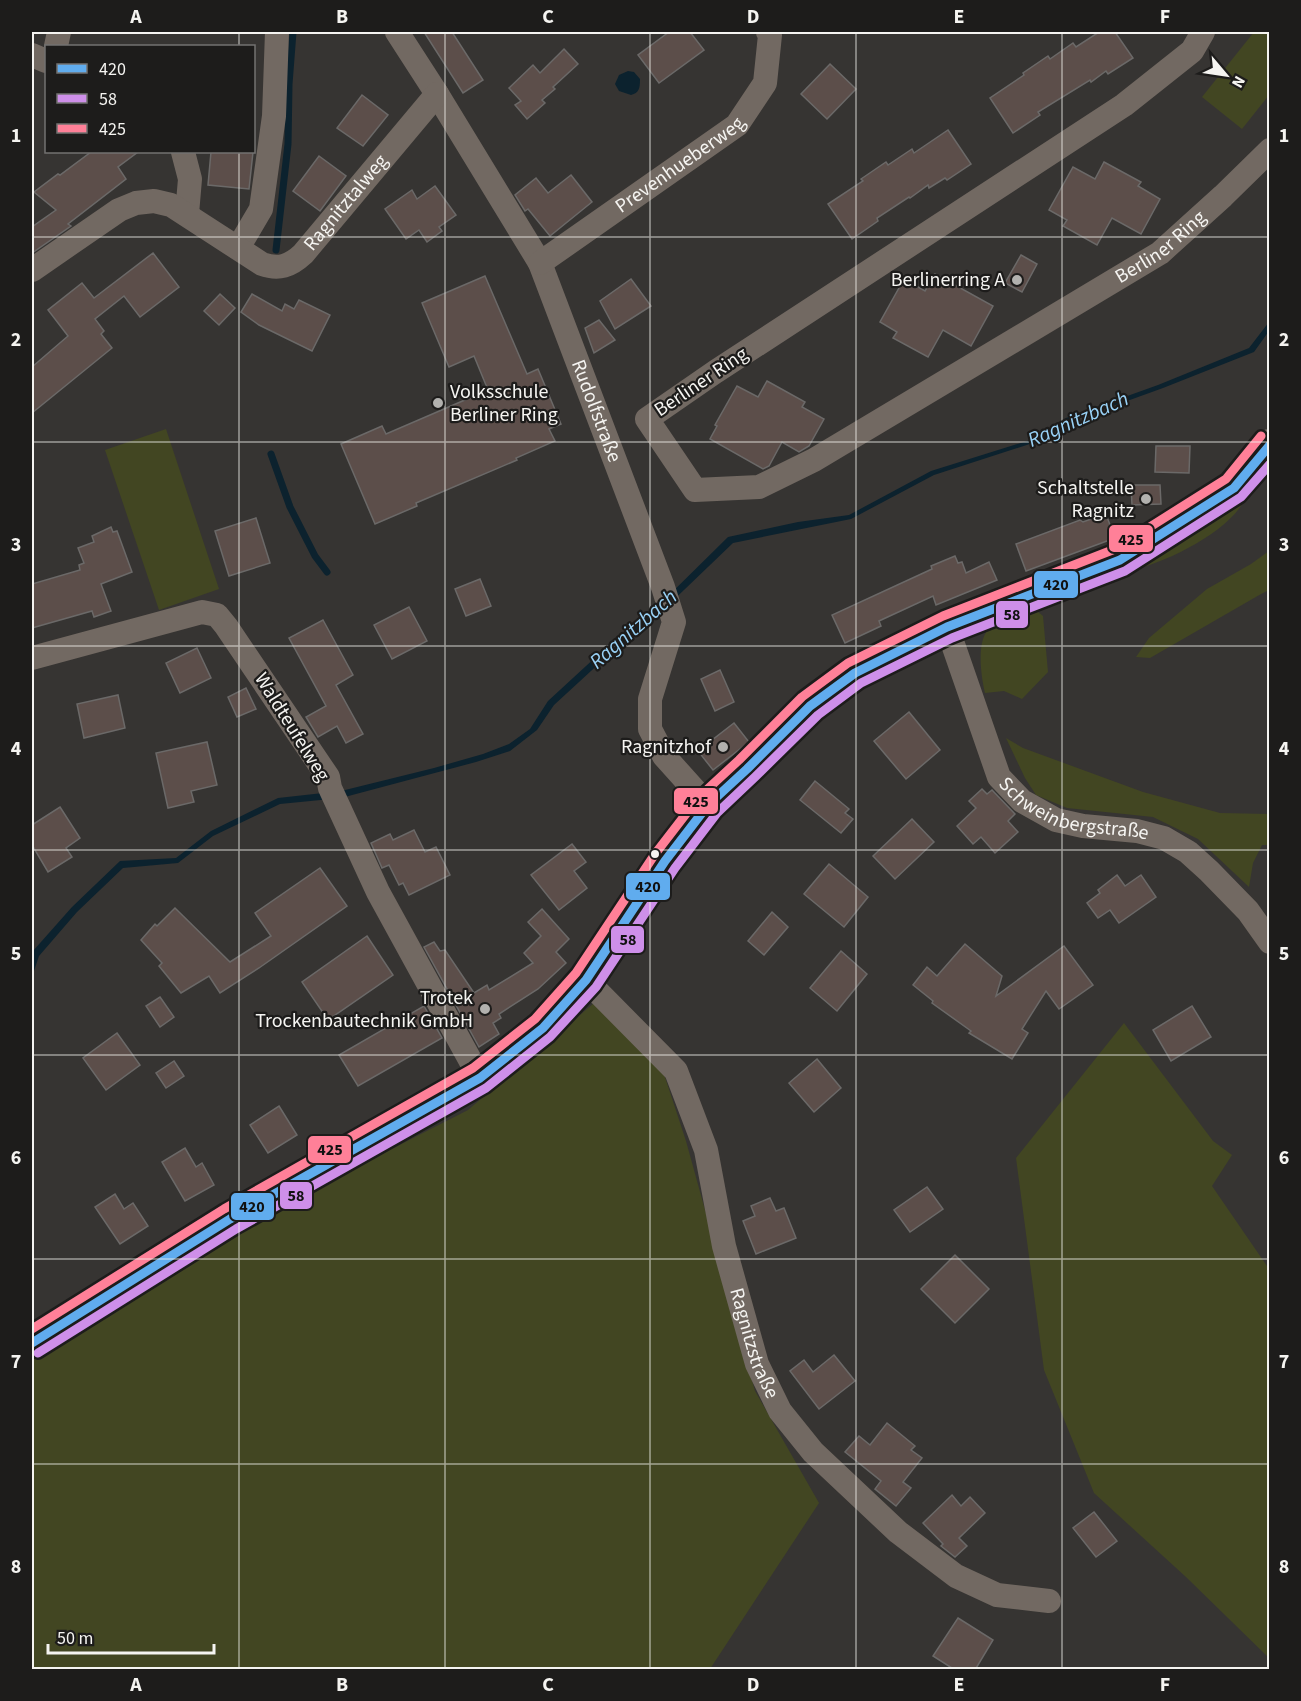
<svg xmlns="http://www.w3.org/2000/svg" width="1301" height="1701" font-family="'Source Sans 3',sans-serif">
<rect width="100%" height="100%" fill="#363432"/>
<g fill="#424622">
<polygon points="1254,32 1269,32 1269,95 1242,129 1202,97"/>
<polygon points="166,429 219,589 159,610 105,450"/>
<path d="M1244,496h2c-11,33 -83,69 -116,74l84,-51z"/>
<polygon points="1269,551 1269,590 1261,594 1150,658 1136,657 1149,638 1207,589 1251,564"/>
<path d="M1037,611l6,5 5,56 -26,27 -18,-8 -19,2c-4,-17 -10,-56 7,-67 13,-8 30,-11 45,-15z"/>
<polygon points="1006,738 1023,748 1143,792 1220,813 1269,814 1269,845 1262,845 1253,863 1249,887 1198,839 1153,817 1067,808 1036,795 1025,778"/>
<polygon points="594,1003 663,1071 686,1141 755,1391 819,1503 710,1669 32,1670 32,1360 274,1209 468,1110"/>
<polygon points="1124,1023 1213,1141 1232,1155 1212,1186 1269,1269 1269,1658 1186,1577 1094,1493 1044,1370 1016,1158"/>
</g>
<g fill="#0c222e">
<path d="M628,71l6,1 6,7c0,9 -1,14 -9,16l-12,-4 -4,-7 4,-9z"/>
<polygon points="1269,322 1269,331 1254,352 1163,388 1069,422 1042,440 934,475 851,519 733,543 660,613 616,648 554,705 537,730 510,751 476,762 341,798 280,804 213,836 178,863 123,868 77,912 39,956 32,977 32,956 33,951 72,907 120,861 176,858 211,831 278,798 341,791 434,768 483,754 509,744 530,729 548,701 611,643 656,608 728,537 798,522 849,515 931,471 1040,437 1066,418 1158,385 1249,348"/>
</g>
<g fill="none" stroke-linecap="round" stroke-linejoin="round">
<g stroke="#0c222e" stroke-width="7">
<polyline points="276,250 288,144 289,84 293,32"/>
<polyline points="271,454 290,507 315,556 327,572"/>
</g>
</g>
<g fill="#5c4e4a" stroke="#6b6968" stroke-width="1.5">
<polygon points="424,32 452,32 483,80 463,93"/>
<polygon points="669,32 690,32 704,50 659,83 638,55"/>
<polygon points="1099,32 1115,32 1133,58 1108,74 1106,71 1091,82 1090,80 1038,112 1040,115 1013,133 990,98 1024,75 1023,73 1048,56 1050,59 1073,43 1076,47"/>
<polygon points="564,49 578,64 553,87 555,89 542,100 545,103 527,119 515,105 521,101 509,88 533,65 540,73"/>
<polygon points="830,64 856,89 827,119 801,94"/>
<polygon points="362,95 388,115 363,146 337,128"/>
<polygon points="948,130 971,164 947,180 945,178 929,188 928,185 910,198 909,197 877,218 878,221 852,239 828,204 863,181 861,179 886,162 888,165 912,149 914,153"/>
<polygon points="91,152 138,152 118,167 126,179 68,224 71,226 32,253 32,227 56,210 34,192 58,174 60,175"/>
<polygon points="211,152 253,152 249,189 208,185"/>
<polygon points="319,156 346,176 320,211 293,191"/>
<polygon points="1104,162 1141,182 1138,186 1160,199 1141,234 1112,218 1097,245 1063,226 1067,220 1049,210 1073,167 1095,179"/>
<polygon points="571,175 592,202 550,236 528,209 525,211 515,195 536,178 548,193"/>
<polygon points="435,186 456,215 439,227 442,231 427,242 419,230 406,239 385,209 412,190 417,199"/>
<polygon points="153,253 179,287 140,317 124,296 95,319 104,331 101,334 112,348 32,413 32,367 68,336 48,310 82,283 94,298"/>
<polygon points="1021,255 1037,264 1022,292 1005,283"/>
<polygon points="935,274 993,306 971,346 943,330 928,357 893,338 897,332 880,322 904,279 925,291"/>
<polygon points="485,276 527,374 538,369 561,424 549,429 555,441 516,458 517,460 416,503 417,506 375,524 341,444 382,426 386,434 488,390 474,356 449,367 422,303"/>
<polygon points="631,279 651,306 615,329 600,301"/>
<polygon points="220,294 235,308 219,325 204,311"/>
<polygon points="252,294 282,311 285,304 294,309 299,300 330,315 312,351 259,325 241,312"/>
<polygon points="599,320 615,340 594,353 585,328"/>
<polygon points="767,381 805,402 802,407 824,419 809,446 799,452 782,442 769,466 763,469 710,439 717,426 715,425 737,386 758,397"/>
<polygon points="1156,446 1190,446 1189,473 1155,472"/>
<polygon points="1131,485 1160,485 1161,504 1132,505"/>
<polygon points="1107,517 1115,538 1026,571 1016,544 1080,520 1083,522 1094,518"/>
<polygon points="256,518 270,563 229,576 215,531"/>
<polygon points="111,527 113,532 117,531 132,572 101,584 111,611 94,617 92,611 32,628 32,584 80,570 79,565 84,563 78,548 94,542 92,536"/>
<polygon points="955,556 958,563 962,562 966,573 989,562 997,580 936,605 933,596 879,621 881,626 845,643 832,615 932,569 931,566"/>
<polygon points="480,579 491,606 466,616 455,589"/>
<polygon points="409,607 427,641 392,659 374,625"/>
<polygon points="323,620 353,675 336,685 363,734 346,743 337,726 318,737 306,717 326,706 289,638"/>
<polygon points="197,648 211,678 180,693 166,663"/>
<polygon points="720,670 734,702 715,711 701,679"/>
<polygon points="246,688 256,709 237,717 228,697"/>
<polygon points="118,695 125,728 84,738 77,704"/>
<polygon points="909,712 940,750 906,779 874,741"/>
<polygon points="734,723 749,742 713,770 698,751"/>
<polygon points="207,742 217,785 191,791 194,802 168,808 156,753"/>
<polygon points="815,781 849,809 845,813 853,819 841,833 800,800"/>
<polygon points="982,789 987,794 992,790 1015,814 1008,821 1018,832 995,853 981,837 973,844 957,826 976,808 969,801"/>
<polygon points="60,807 80,838 66,848 72,857 48,872 32,845 32,825"/>
<polygon points="912,819 934,842 895,879 873,856"/>
<polygon points="414,830 425,852 436,847 450,875 409,895 403,883 399,885 389,865 382,868 371,843 390,834 393,840"/>
<polygon points="572,844 586,862 574,871 587,888 559,910 531,875"/>
<polygon points="829,864 868,897 844,927 804,894"/>
<polygon points="320,868 347,906 259,968 220,993 209,976 181,993 159,966 162,963 141,940 155,924 157,926 175,908 230,962 271,936 255,913"/>
<polygon points="1117,875 1125,886 1141,875 1156,897 1119,923 1110,910 1098,918 1087,903 1100,893 1098,890"/>
<polygon points="542,909 569,939 556,952 566,963 538,989 499,1014 501,1018 493,1023 499,1034 479,1047 424,947 434,942 440,951 445,950 474,993 487,985 489,990 533,963 524,953 541,936 528,922"/>
<polygon points="772,912 788,927 764,955 748,941"/>
<polygon points="367,936 393,975 328,1020 302,982"/>
<polygon points="965,944 1002,976 996,996 1064,946 1093,985 1059,1009 1046,991 1022,1029 1028,1033 1012,1059 969,1033 971,1031 932,1003 933,1001 913,985 927,967 937,976"/>
<polygon points="841,951 867,974 837,1011 810,988"/>
<polygon points="160,997 174,1017 160,1027 146,1006"/>
<polygon points="424,1006 442,1038 358,1086 339,1055"/>
<polygon points="1192,1006 1211,1037 1171,1061 1153,1030"/>
<polygon points="117,1033 140,1065 106,1090 83,1058"/>
<polygon points="817,1059 841,1088 814,1112 789,1083"/>
<polygon points="174,1061 184,1076 166,1088 156,1073"/>
<polygon points="279,1106 297,1135 268,1153 250,1125"/>
<polygon points="185,1148 196,1167 202,1163 214,1185 185,1201 162,1162"/>
<polygon points="927,1187 943,1209 910,1232 894,1210"/>
<polygon points="115,1194 124,1209 133,1203 148,1226 120,1244 95,1207"/>
<polygon points="770,1198 776,1211 784,1208 796,1238 756,1254 743,1221 755,1216 751,1206"/>
<polygon points="955,1255 989,1289 955,1323 921,1289"/>
<polygon points="834,1355 855,1381 819,1409 790,1371 804,1360 813,1372"/>
<polygon points="887,1423 915,1446 911,1450 922,1458 903,1482 911,1488 896,1506 875,1489 881,1481 845,1452 859,1436 870,1445"/>
<polygon points="952,1495 961,1506 970,1497 985,1513 959,1538 967,1546 955,1557 941,1546 943,1544 923,1523"/>
<polygon points="1094,1512 1117,1541 1096,1557 1073,1528"/>
<polygon points="958,1618 993,1640 975,1670 955,1670 933,1656"/>
</g>
<g fill="none" stroke-linecap="round" stroke-linejoin="round">
<g stroke="#726962" stroke-width="24">
<path id="s1" d="M397,32l40,62 103,169 123,324 11,35 -24,77v30l14,27 44,49"/>
<path id="s2" d="M1203,32l-11,19 -68,54 -409,267 -68,47 48,71 64,-3 55,-27 346,-207 63,-57 47,-46"/>
<polyline points="56,46 59,32"/>
<polyline points="32,55 46,61"/>
<polyline points="183,152 190,179 187,214"/>
<polyline points="238,248 261,209 274,116 277,32"/>
<path id="s3" d="M540,263l197,-138 28,-42 5,-48 -2,-3"/>
<path id="s4" d="M32,270l87,-60 17,-7 18,-2 17,4 91,59c17,6 28,2 41,-10l134,-160"/>
<path id="s5" d="M947,627l52,150 23,24 34,19 27,6 54,5 27,7 24,14 21,19 39,40 22,31"/>
<polyline points="32,658 202,612 217,615 226,626 328,777 330,788 378,892 480,1078"/>
<path id="s6" d="M586,980l90,91 30,79 18,96 33,118 23,47 33,41 85,80 58,44 41,19 52,6"/>
</g>
<polyline stroke="#726962" stroke-width="30" points="32,1343 230,1219 480,1078 543,1028 586,980 665,861 708,805 747,769 810,706 855,673 947,627 1120,560 1234,488 1270,444"/>
<defs>
<polyline id="bus-1" points="32,1343 230,1219 480,1078 543,1028 586,980 665,861 708,805 747,769 810,706 855,673 947,627 1120,560 1234,488 1270,445"/>
<polyline id="bus-2" points="38,1353 236,1229 486,1088 550,1037 596,987 675,868 717,813 755,777 818,715 861,683 952,638 1125,571 1241,497 1270,464"/>
<polyline id="bus-3" points="32,1329 224,1209 473,1068 535,1019 576,973 655,854 699,797 739,760 802,697 848,663 943,616 1115,549 1226,479 1261,436"/>
</defs>
<use href="#bus-1" stroke="#1d1c1b" stroke-width="14"/>
<use href="#bus-2" stroke="#1d1c1b" stroke-width="14"/>
<use href="#bus-3" stroke="#1d1c1b" stroke-width="14"/>
<use href="#bus-1" stroke="#60acee" stroke-width="9"/>
<use href="#bus-2" stroke="#ce8fe9" stroke-width="9"/>
<use href="#bus-3" stroke="#ff8098" stroke-width="9"/>
</g>
<path fill="none" stroke="#f5f4f1" stroke-width="1.5" stroke-opacity="0.55" d="M239,32v14M445,32v1638M650,32v1638M856,32v1638M1062,32v1638M239,152v1518M32,237h1238M32,442h1238M32,646h1238M32,850h1238M32,1055h1238M32,1259h1238M32,1464h1238"/>
<g fill="#b2b1ae" stroke="#1d1c1b" stroke-width="2">
<circle cx="1017" cy="280" r="6"/>
<circle cx="438" cy="403" r="6"/>
<circle cx="1146" cy="499" r="6"/>
<circle cx="723" cy="747" r="6"/>
<circle cx="485" cy="1009" r="6"/>
</g>
<circle fill="#f5f4f1" stroke="#1d1c1b" stroke-width="2" cx="655" cy="854" r="5"/>
<g text-anchor="middle" dominant-baseline="central" stroke-width="4.5" stroke-linejoin="round" paint-order="stroke">
<g font-size="20" fill="#f5f4f1" stroke="#1d1c1b">
<text stroke="none"><textPath href="#s3" startOffset="171">Prevenhueberweg</textPath></text>
<text stroke="none"><textPath href="#s4" startOffset="380">Ragnitztalweg</textPath></text>
<text stroke="none"><textPath href="#s2" startOffset="1298">Berliner Ring</textPath></text>
<text transform="translate(701 382) rotate(-34)">Berliner Ring</text>
<text stroke="none"><textPath href="#s1" startOffset="430">Rudolfstraße</textPath></text>
<text transform="translate(292 727) rotate(58)">Waldteufelweg</text>
<text stroke="none"><textPath href="#s5" startOffset="244">Schweinbergstraße</textPath></text>
<text stroke="none"><textPath href="#s6" startOffset="412">Ragnitzstraße</textPath></text>
</g>
<g font-size="20" fill="#f5f4f1" stroke="#1d1c1b" text-anchor="end">
<text x="1005" y="280">Berlinerring A</text>
<text x="450" y="392" text-anchor="start">Volksschule<tspan x="450" dy="23">Berliner Ring</tspan></text>
<text x="1134" y="488">Schaltstelle<tspan x="1134" dy="23">Ragnitz</tspan></text>
<text x="711" y="747">Ragnitzhof</text>
<text x="473" y="998">Trotek<tspan x="473" dy="23">Trockenbautechnik GmbH</tspan></text>
</g>
<g font-size="21" font-style="italic" fill="#99d2f7" stroke="#1d1c1b">
<text transform="translate(1078 419) rotate(-24)">Ragnitzbach</text>
<text transform="translate(633 629) rotate(-41)">Ragnitzbach</text>
</g>
</g>
<g stroke="#1d1c1b" stroke-width="2">
<rect x="1108" y="524" width="46" height="29" rx="6" fill="#ff8098"/>
<rect x="1033" y="570" width="46" height="29" rx="6" fill="#60acee"/>
<rect x="995" y="600" width="34" height="29" rx="6" fill="#ce8fe9"/>
<rect x="673" y="787" width="46" height="28" rx="6" fill="#ff8098"/>
<rect x="625" y="872" width="46" height="29" rx="6" fill="#60acee"/>
<rect x="610" y="925" width="35" height="29" rx="6" fill="#ce8fe9"/>
<rect x="307" y="1135" width="45" height="29" rx="6" fill="#ff8098"/>
<rect x="279" y="1181" width="34" height="29" rx="6" fill="#ce8fe9"/>
<rect x="230" y="1192" width="45" height="29" rx="6" fill="#60acee"/>
</g>
<g font-size="16" text-anchor="middle" font-weight="bold" fill="#111">
<text x="1131" y="545">425</text>
<text x="1056" y="590">420</text>
<text x="1012" y="620">58</text>
<text x="696" y="807">425</text>
<text x="648" y="892">420</text>
<text x="628" y="945">58</text>
<text x="330" y="1155">425</text>
<text x="296" y="1201">58</text>
<text x="252" y="1212">420</text>
</g>
<rect width="1301" height="1701" fill="none" stroke="#1d1c1b" stroke-width="66"/>
<rect x="45" y="45" width="210" height="108" fill="#1d1c1b" stroke="#737271" stroke-width="1.5"/>
<rect x="57" y="64" width="30" height="9" fill="#60acee" stroke="#737271" stroke-width="1.5"/>
<text x="99" y="75" font-size="18" fill="#f5f4f1">420</text>
<rect x="57" y="94" width="30" height="9" fill="#ce8fe9" stroke="#737271" stroke-width="1.5"/>
<text x="99" y="105" font-size="18" fill="#f5f4f1">58</text>
<rect x="57" y="124" width="30" height="9" fill="#ff8098" stroke="#737271" stroke-width="1.5"/>
<text x="99" y="135" font-size="18" fill="#f5f4f1">425</text>
<g transform="translate(1226 75) rotate(119)" stroke="#1d1c1b" stroke-width="4.5" paint-order="stroke">
<path d="M0-4.5L10 22L0 15L-10 22Z" fill="#f5f4f1"/>
<text y="-9" font-size="16" font-weight="bold" text-anchor="middle" fill="#f5f4f1">N</text>
</g>
<path d="M48 1644v9h166v-9" fill="none" stroke="#f5f4f1" stroke-width="3"/>
<text x="57" y="1644" font-size="18" fill="#f5f4f1" stroke="#1d1c1b" stroke-width="4.5" paint-order="stroke">50 m</text>
<rect x="33" y="33" width="1235" height="1635" fill="none" stroke="#f5f4f1" stroke-width="2"/>
<g font-size="20" text-anchor="middle" font-weight="bold" fill="#f5f4f1">
<text x="136" y="23">A</text>
<text x="342" y="23">B</text>
<text x="548" y="23">C</text>
<text x="753" y="23">D</text>
<text x="959" y="23">E</text>
<text x="1165" y="23">F</text>
<text x="16" y="142">1</text>
<text x="1284" y="142">1</text>
<text x="16" y="346">2</text>
<text x="1284" y="346">2</text>
<text x="16" y="551">3</text>
<text x="1284" y="551">3</text>
<text x="16" y="755">4</text>
<text x="1284" y="755">4</text>
<text x="16" y="960">5</text>
<text x="1284" y="960">5</text>
<text x="16" y="1164">6</text>
<text x="1284" y="1164">6</text>
<text x="16" y="1368">7</text>
<text x="1284" y="1368">7</text>
<text x="16" y="1573">8</text>
<text x="1284" y="1573">8</text>
<text x="136" y="1691">A</text>
<text x="342" y="1691">B</text>
<text x="548" y="1691">C</text>
<text x="753" y="1691">D</text>
<text x="959" y="1691">E</text>
<text x="1165" y="1691">F</text>
</g>
</svg>
